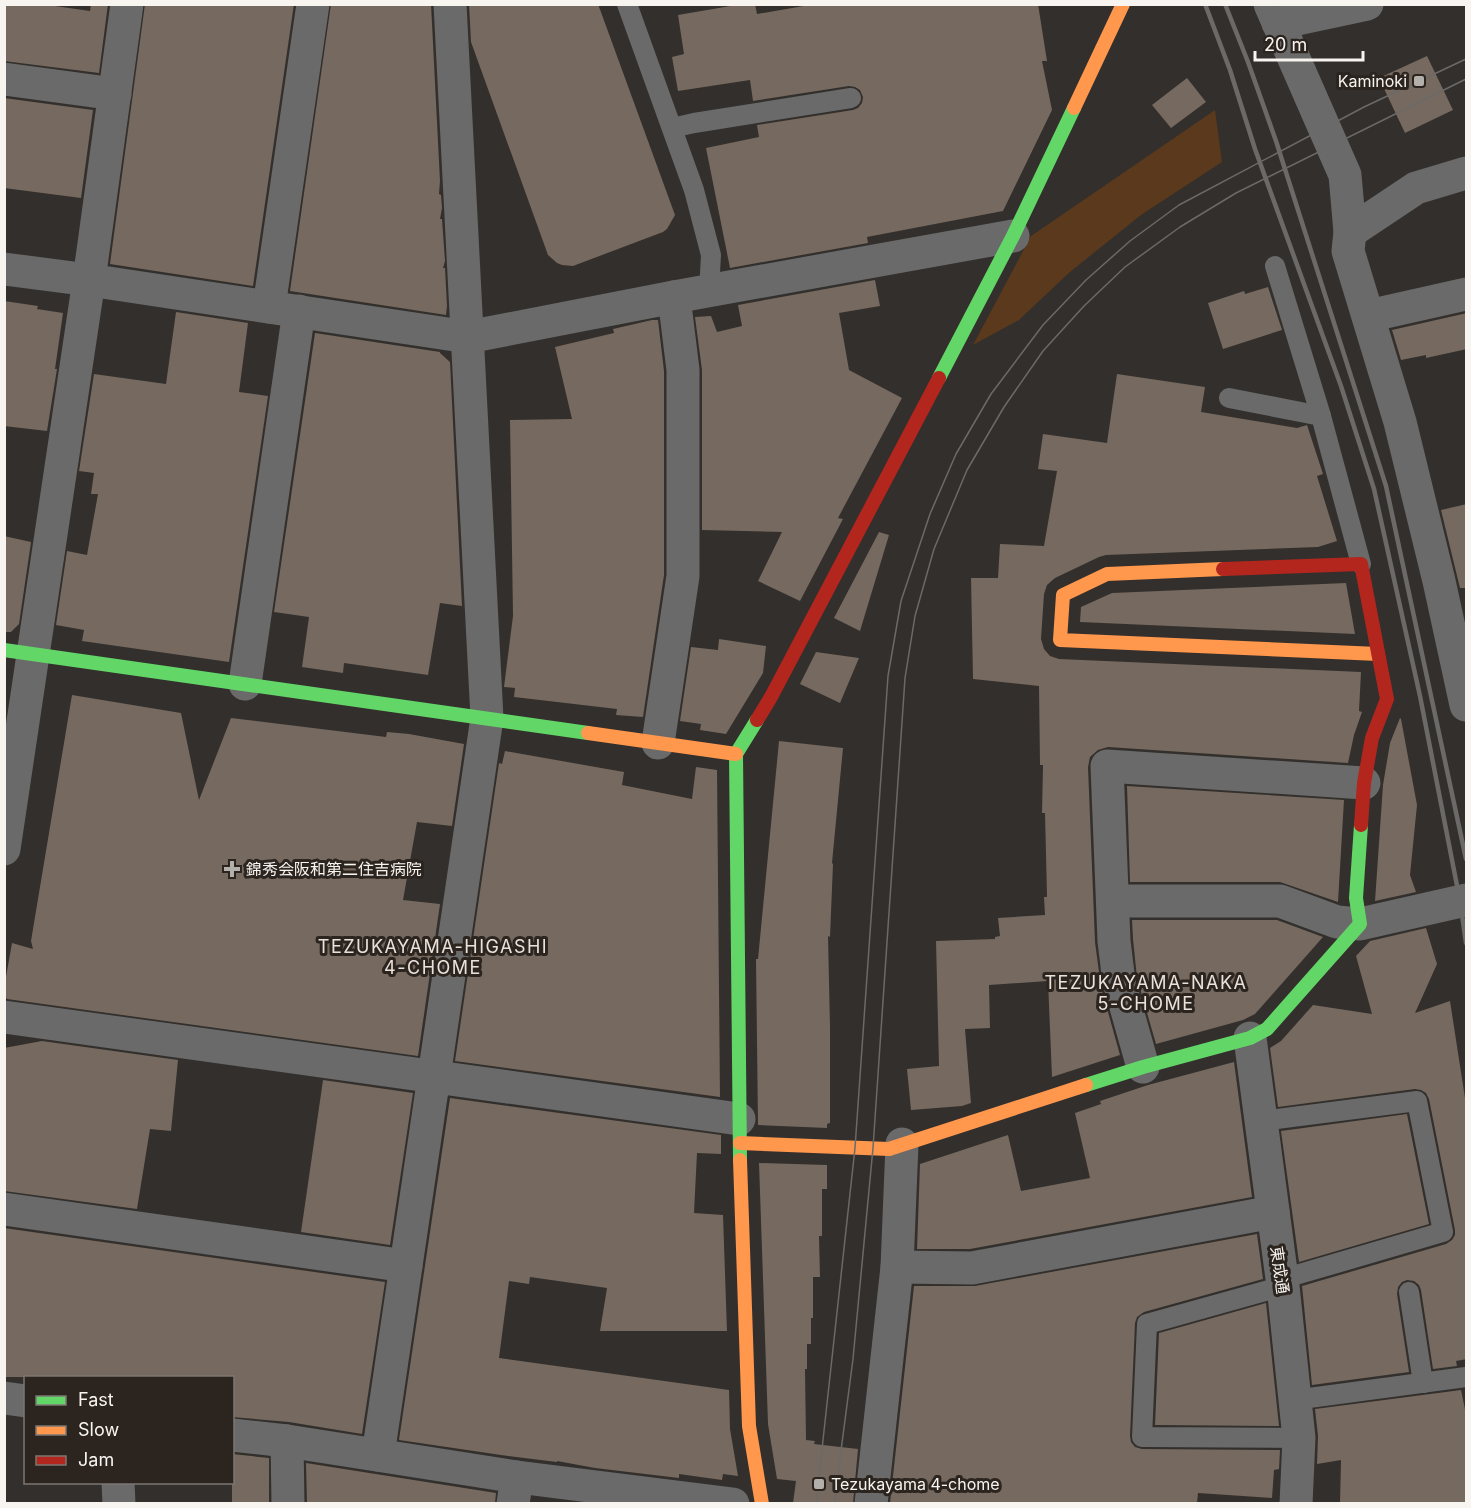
<svg xmlns="http://www.w3.org/2000/svg" width="1471" height="1508" font-family="Inter,'Noto Sans JP',sans-serif">
<rect width="100%" height="100%" fill="#322f2c"/>
<polygon fill="#5a391c" points="1215,110 1222,162 1141,215 1070,272 1019,320 973,345 1031,236"/>
<g fill="#76695f">
<polygon points="4,4 41,4 90,11 91,4 108,4 99,73 4,61"/>
<polygon points="145,4 294,4 253,286 110,264"/>
<polygon points="331,4 431,4 440,181 439,194 441,195 442,208 440,219 442,219 445,261 443,268 445,268 447,306 446,315 290,291"/>
<polygon points="469,4 598,4 675,215 667,229 663,232 573,266 562,265 557,263 548,255 471,42"/>
<polygon points="742,4 755,4 757,14 815,4 1038,4 1047,61 1042,61 1052,110 1003,211 867,237 868,243 730,268 706,148 759,137 757,125 853,110 858,108 862,103 863,97 860,90 855,87 849,86 753,101 750,80 678,91 672,57 684,54 678,15"/>
<polygon points="1427,56 1453,110 1405,133 1379,78"/>
<polygon points="1187,78 1206,102 1171,128 1152,105"/>
<polygon points="4,98 93,110 81,198 4,188"/>
<polygon points="875,280 880,306 839,313 849,370 902,398 838,518 843,519 800,601 758,581 782,532 702,530 702,370 695,317 711,316 717,332 742,326 738,305"/>
<polygon points="1268,287 1282,330 1223,349 1208,303 1244,291 1245,294"/>
<polygon points="4,301 38,306 37,309 63,313 55,369 57,369 47,431 4,426"/>
<polygon points="176,312 248,323 239,392 268,396 229,662 82,641 84,630 56,625 67,551 87,555 98,494 91,494 94,473 79,471 94,374 166,384"/>
<polygon points="1467,313 1467,349 1426,358 1426,355 1401,360 1392,330"/>
<polygon points="652,320 658,320 664,371 664,575 643,717 616,715 617,709 514,697 515,688 504,687 513,616 510,420 572,419 555,347 614,333 613,329"/>
<polygon points="315,333 440,352 440,353 450,362 462,606 440,603 428,675 344,663 343,673 302,667 309,617 274,612"/>
<polygon points="1117,374 1205,387 1201,412 1297,428 1307,425 1323,474 1317,476 1337,541 1318,547 1106,555 1099,557 1055,578 1047,585 1044,594 1041,639 1044,649 1050,656 1059,659 1361,672 1359,711 1362,712 1354,735 1348,763 1108,747 1098,750 1090,757 1088,767 1095,942 1101,987 1120,1055 1052,1077 1048,981 989,985 990,1028 965,1029 971,1103 962,1106 911,1110 907,1069 939,1066 936,941 995,939 995,937 1000,936 998,918 1045,915 1044,897 1047,897 1045,813 1042,813 1043,765 1040,765 1039,686 973,679 971,578 998,578 1000,544 1044,546 1057,471 1038,469 1043,434 1107,443"/>
<polygon points="1467,504 1467,588 1460,588 1441,510"/>
<polygon points="879,532 889,535 860,631 834,618"/>
<polygon points="4,536 31,542 19,624 11,632 4,632"/>
<polygon points="1346,583 1355,634 1080,622 1081,607 1112,593"/>
<polygon points="719,639 766,646 763,673 726,734 700,730 701,724 680,721 691,647 718,650"/>
<polygon points="816,652 859,658 840,703 800,684"/>
<polygon points="72,695 181,713 199,800 231,718 386,737 387,732 409,734 464,744 452,826 417,822 403,900 440,904 418,1056 7,999 4,995 4,988 12,943 33,949 31,941"/>
<polygon points="1400,718 1401,719 1417,805 1410,875 1416,892 1375,901 1383,785 1390,743"/>
<polygon points="779,741 843,748 832,863 833,864 830,937 828,936 830,1026 830,1123 827,1124 827,1128 758,1125 756,959 758,959"/>
<polygon points="505,751 624,772 622,785 692,799 696,767 717,770 720,1097 455,1061 499,763 502,764"/>
<polygon points="1127,786 1344,800 1338,902 1280,882 1130,882"/>
<polygon points="1132,920 1277,920 1323,937 1255,1014 1243,1020 1156,1044 1137,978 1133,939"/>
<polygon points="1426,928 1437,964 1415,1013 1450,1001 1467,1111 1467,1359 1456,1361 1457,1366 1433,1369 1421,1290 1419,1285 1414,1281 1407,1280 1402,1282 1398,1287 1397,1294 1409,1372 1312,1385 1302,1286 1446,1244 1452,1240 1455,1235 1455,1230 1429,1099 1426,1093 1421,1090 1415,1089 1278,1107 1270,1048 1281,1041 1313,1005 1372,1014 1356,956 1370,941"/>
<polygon points="42,1041 178,1060 171,1131 150,1129 137,1209 4,1191 4,1048"/>
<polygon points="1234,1062 1252,1197 970,1249 917,1249 920,1164 1008,1135 1021,1191 1090,1178 1075,1113 1101,1104 1100,1101 1148,1085"/>
<polygon points="323,1080 413,1093 390,1245 301,1232"/>
<polygon points="450,1098 721,1135 721,1154 697,1153 694,1213 723,1215 727,1331 600,1331 607,1288 530,1277 529,1284 509,1281 499,1358 729,1390 730,1429 738,1476 723,1474 722,1480 679,1474 679,1478 595,1468 557,1461 557,1462 501,1455 399,1440"/>
<polygon points="1407,1114 1429,1224 1299,1262 1281,1131"/>
<polygon points="759,1163 827,1165 827,1189 822,1189 822,1236 819,1236 820,1277 813,1277 813,1318 811,1318 811,1344 807,1344 807,1369 805,1369 806,1440 815,1441 814,1444 858,1449 853,1503 793,1503 796,1481 777,1479 768,1424"/>
<polygon points="4,1228 385,1282 362,1434 289,1422 232,1417 232,1377 4,1377"/>
<polygon points="1257,1234 1263,1279 1144,1312 1137,1317 1135,1323 1130,1436 1131,1442 1135,1447 1142,1449 1280,1450 1279,1469 1274,1470 1272,1498 1198,1493 1197,1503 890,1503 914,1286 975,1286"/>
<polygon points="1266,1303 1279,1426 1155,1425 1159,1333"/>
<polygon points="1461,1390 1467,1419 1467,1503 1340,1503 1341,1460 1317,1464 1318,1436 1315,1409"/>
<polygon points="232,1454 269,1458 269,1503 232,1503"/>
<polygon points="306,1463 496,1493 495,1503 307,1503"/>
</g>
<g fill="none" stroke-linecap="round" stroke-linejoin="round">
<g stroke="#696a69" stroke-width="20">
<polyline points="627,4 694,190 711,255 709,291"/>
<polyline points="672,128 694,123 851,98"/>
<polyline points="1275,266 1321,416"/>
<polyline points="1229,398 1321,416 1361,564"/>
<polyline points="1261,1121 1417,1101 1443,1232 1282,1279"/>
<polyline points="1283,1286 1147,1324 1142,1437 1299,1438"/>
<polyline points="1409,1292 1423,1383"/>
<polyline points="1294,1400 1466,1377"/>
</g>
<g stroke="#696a69" stroke-width="33">
<polyline points="1270,4 1345,175 1350,232 1348,251 1400,422 1439,581 1466,705"/>
<polyline points="1278,23 1367,4"/>
<polyline points="4,79 115,94"/>
<polyline points="1350,232 1416,188 1466,173"/>
<polyline points="4,269 89,280 468,337 674,297 1013,236"/>
<polyline points="269,307 313,4"/>
<polyline points="1368,316 1466,294"/>
<polyline points="245,684 299,311"/>
<polyline points="658,743 683,576 683,370 674,297"/>
<polyline points="4,849 89,280 127,4"/>
<polyline points="1113,901 1280,901 1337,922 1360,924 1466,900"/>
<polyline points="4,1017 739,1119"/>
<polyline points="1250,1038 1283,1286 1299,1438 1296,1504"/>
<polyline points="1143,1067 1119,982 1114,941 1107,766 1364,783"/>
<polyline points="4,1209 406,1266"/>
<polyline points="897,1267 972,1268 1273,1212"/>
<polyline points="4,1398 26,1401"/>
<polyline points="232,1435 287,1441 517,1477 733,1504"/>
<polyline points="287,1441 288,1504"/>
<polyline points="378,1455 487,718 450,4"/>
<polyline points="118,1482 119,1504"/>
<polyline points="513,1504 517,1477"/>
<polyline points="871,1504 897,1267 902,1144"/>
</g>
<g stroke="#63d668" stroke-width="14">
<polyline points="939,378 1013,236 1074,108"/>
<polyline points="4,650 588,733"/>
<polyline points="1086,1085 1143,1067 1250,1038 1267,1029 1360,924 1356,898 1361,825"/>
<polyline points="740,1160 736,754 757,720"/>
</g>
<g stroke="#ff974d" stroke-width="14">
<polyline points="1074,108 1123,4"/>
<polyline points="1223,569 1107,574 1063,595 1060,640 1378,654"/>
<polyline points="588,733 736,754"/>
<polyline points="740,1143 889,1149 1086,1085"/>
<polyline points="740,1160 749,1426 762,1504"/>
</g>
<g stroke="#b3261e" stroke-width="14">
<polyline points="1223,569 1361,564 1387,699 1372,738 1364,783 1361,825"/>
<polyline points="757,720 771,697 939,378"/>
</g>
<g stroke="#6c6a68" stroke-width="1.5">
<polyline points="816,1504 855,1148 888,676 901,601 930,514 956,454 991,394 1043,325 1086,280 1130,241 1179,205 1364,107 1466,59"/>
<polyline points="834,1504 853,1359 873,1148 905,678 915,616 934,549 967,470 1004,407 1043,351 1084,306 1125,267 1180,227 1236,193 1466,79"/>
</g>
<g stroke="#6c6a68" stroke-width="4.5">
<polyline points="1205,4 1230,70 1255,149 1341,386 1374,489 1420,696 1460,901 1466,943"/>
<polyline points="1225,4 1248,62 1276,141 1386,486 1466,859"/>
</g>
</g>
<g fill="#b3afab" stroke="#2b241f" stroke-width="2">
<rect x="1413" y="75" width="12" height="12" rx="3"/>
<path d="M229 860h6v6h6v6h-6v6h-6v-6h-6v-6h6z"/>
<rect x="813" y="1478" width="12" height="12" rx="3"/>
</g>
<g text-anchor="middle" dominant-baseline="central" stroke-width="6" stroke-linejoin="round" paint-order="stroke">
<g font-size="16" fill="#f8f4f0" stroke="#2b241f" text-anchor="start">
<text x="1407" y="81" text-anchor="end">Kaminoki</text>
<text x="246" y="869">錦秀会阪和第二住吉病院</text>
<text x="831" y="1484">Tezukayama 4-chome</text>
</g>
<g font-size="16" fill="#f8f4f0" stroke="#2b241f">
<text transform="translate(1280 1270) rotate(82)">東成通</text>
</g>
<g font-size="18" letter-spacing="1.5" fill="#eae1da" stroke="#2b241f">
<text x="433" y="946">TEZUKAYAMA-HIGASHI<tspan x="433" dy="21">4-CHOME</tspan></text>
<text x="1146" y="982">TEZUKAYAMA-NAKA<tspan x="1146" dy="21">5-CHOME</tspan></text>
</g>
</g>
<rect width="1471" height="1508" fill="none" stroke="#f8f4f0" stroke-width="12"/>
<rect x="24" y="1376" width="210" height="108" fill="#2b241f" stroke="#7d7773" stroke-width="1.5"/>
<rect x="36" y="1396" width="30" height="9" fill="#63d668" stroke="#7d7773" stroke-width="1.5"/>
<text x="78" y="1406" font-size="18" fill="#f8f4f0">Fast</text>
<rect x="36" y="1426" width="30" height="9" fill="#ff974d" stroke="#7d7773" stroke-width="1.5"/>
<text x="78" y="1436" font-size="18" fill="#f8f4f0">Slow</text>
<rect x="36" y="1456" width="30" height="9" fill="#b3261e" stroke="#7d7773" stroke-width="1.5"/>
<text x="78" y="1466" font-size="18" fill="#f8f4f0">Jam</text>
<path d="M1255 51v9h108v-9" fill="none" stroke="#f8f4f0" stroke-width="3"/>
<text x="1264" y="51" font-size="18" fill="#f8f4f0" stroke="#2b241f" stroke-width="4.5" paint-order="stroke">20 m</text>
</svg>
